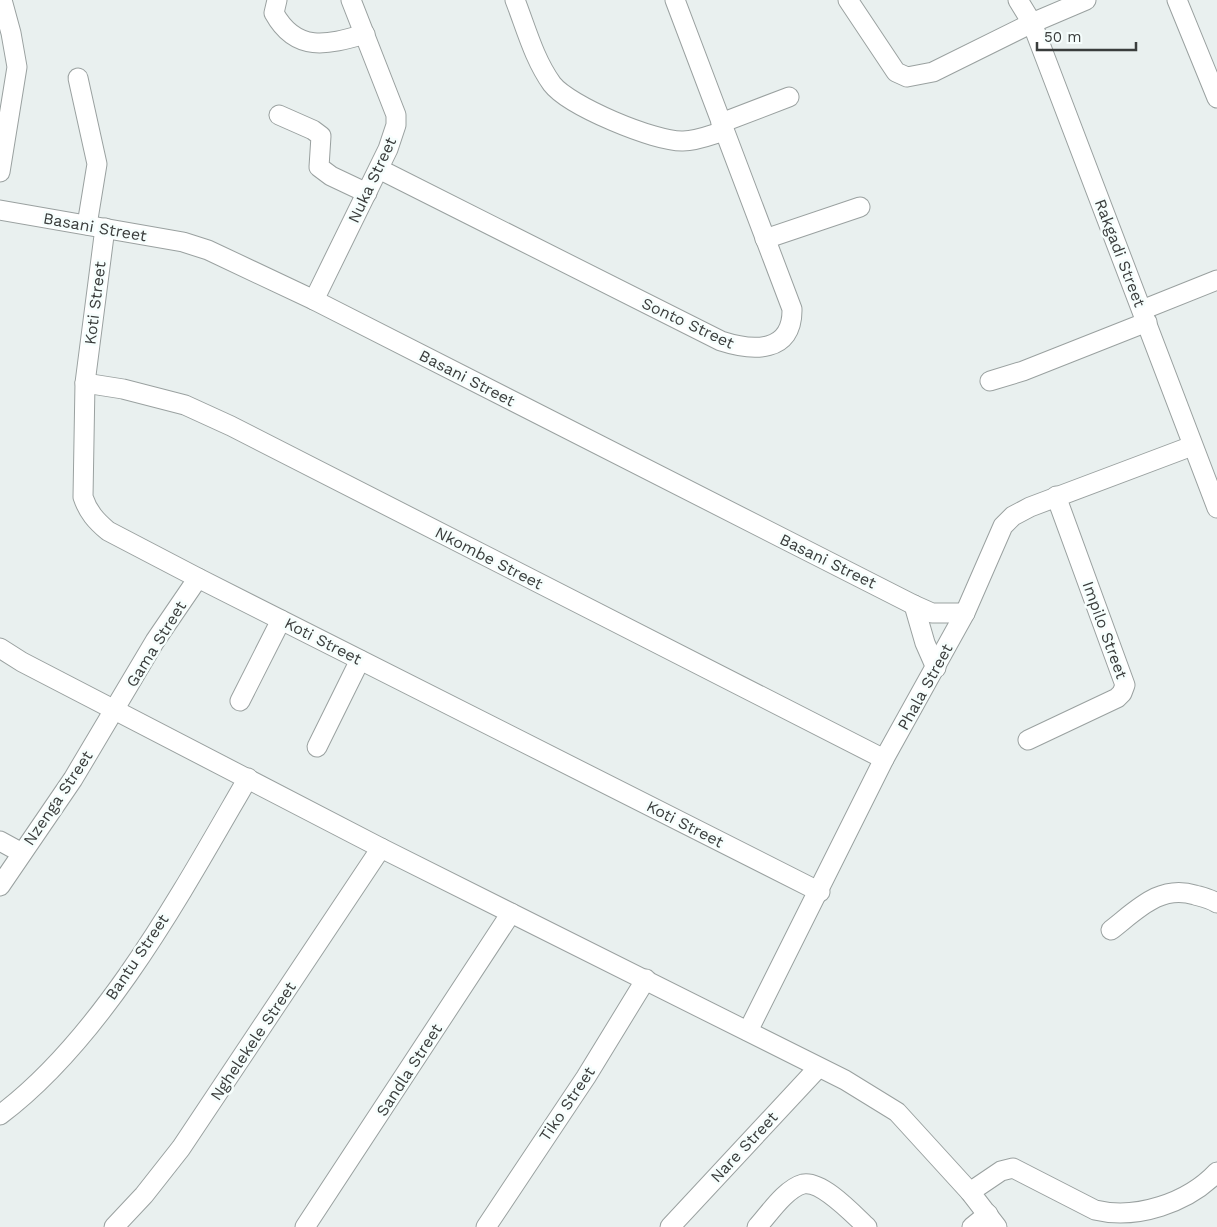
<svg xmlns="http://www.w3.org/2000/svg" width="1217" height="1227" font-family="'Work Sans',sans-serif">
<rect width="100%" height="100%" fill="#e9f0ef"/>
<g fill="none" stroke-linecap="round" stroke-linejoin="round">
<defs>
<g id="minor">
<path d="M277,0l-3,13c22,40 53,32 91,21"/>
<path d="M515,0c11,28 19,59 37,84 17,22 103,58 131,57 14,0 28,-6 41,-10"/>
<polyline points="848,0 896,72 907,77 933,72 1032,23 1086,0"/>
<polyline points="1018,0 1032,23 1217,508"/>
<polyline points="1177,0 1217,98"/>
<polyline points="78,78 97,164 87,225"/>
<polyline points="279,115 313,130 321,136 319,167 331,176 367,193"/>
<polyline points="721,123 789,97"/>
<path d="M379,169l342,172c31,10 72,13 71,-32l-117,-309"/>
<polyline points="0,172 17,67 11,33 2,0"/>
<polyline points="0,210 183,242 208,250 314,300 914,605 932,613 965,613"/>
<path d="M105,228l-20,155 -2,114c5,15 13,24 25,34l90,47 622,314"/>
<polyline points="765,239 860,207"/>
<polyline points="314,300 388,149 396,125 396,115 351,0"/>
<polyline points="1142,310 1217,280"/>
<polyline points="990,381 1023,371 1147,322"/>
<polyline points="85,383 123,389 185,405 231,426 884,759"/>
<polyline points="914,605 925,643 936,668"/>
<polyline points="0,648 22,662 381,848 845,1080 897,1112 970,1192 997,1227"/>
<polyline points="240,701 281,620"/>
<polyline points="1028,740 1117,698 1122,693 1125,685 1056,496"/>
<polyline points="317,747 360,660"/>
<polyline points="0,841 22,853"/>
<polyline points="0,886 73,779 155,641 198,578"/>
<path d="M1111,930c26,-20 49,-46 84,-35 7,2 16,4 22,8"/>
<polyline points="748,1031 884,759 965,613 1003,526 1013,516 1030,507 1192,446"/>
<path d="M0,1115c104,-78 183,-225 248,-337"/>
<path d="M970,1192l31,-21 12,-3 82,42c41,10 93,-7 122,-38"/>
<polyline points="114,1227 144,1195 181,1148 381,848"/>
<polyline points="305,1227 511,913"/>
<polyline points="486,1227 586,1077 646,979"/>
<polyline points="670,1227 818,1068"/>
<path d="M757,1227c12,-13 28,-38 46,-43 19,-4 51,31 64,43"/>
<polyline points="972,1227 988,1214"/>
</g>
</defs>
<use href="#minor" stroke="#9aa1a0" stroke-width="21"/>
<use href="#minor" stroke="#fff" stroke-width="19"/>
</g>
<g text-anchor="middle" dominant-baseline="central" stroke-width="5" stroke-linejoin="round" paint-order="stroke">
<g font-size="16" fill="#3a3d3c" stroke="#f6fefd">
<text transform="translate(372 180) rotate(-65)">Nuka Street</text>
<text transform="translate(95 227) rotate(10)">Basani Street</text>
<text transform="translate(1120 253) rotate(69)">Rakgadi Street</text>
<text transform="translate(95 303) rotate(-83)">Koti Street</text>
<text transform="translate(688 323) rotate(25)">Sonto Street</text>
<text transform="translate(467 378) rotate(27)">Basani Street</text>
<text transform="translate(489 558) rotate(27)">Nkombe Street</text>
<text transform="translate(828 561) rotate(26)">Basani Street</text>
<text transform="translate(1105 630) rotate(70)">Impilo Street</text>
<text transform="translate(323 641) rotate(27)">Koti Street</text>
<text transform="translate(156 644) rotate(-58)">Gama Street</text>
<text transform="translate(925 687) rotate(-61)">Phala Street</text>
<text transform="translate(58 798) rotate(-56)">Nzenga Street</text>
<text transform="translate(685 824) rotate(27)">Koti Street</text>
<text transform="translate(137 957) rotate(-56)">Bantu Street</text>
<text transform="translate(253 1041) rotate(-56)">Nghelekele Street</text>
<text transform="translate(409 1070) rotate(-57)">Sandla Street</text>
<text transform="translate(567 1104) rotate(-56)">Tiko Street</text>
<text transform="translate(744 1147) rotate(-47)">Nare Street</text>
</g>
</g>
<path d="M1037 42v8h99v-8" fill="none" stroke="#3a3d3c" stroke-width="2.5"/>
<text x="1044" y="42" font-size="15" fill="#3a3d3c" stroke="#f6fefd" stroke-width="4" paint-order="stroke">50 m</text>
</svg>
